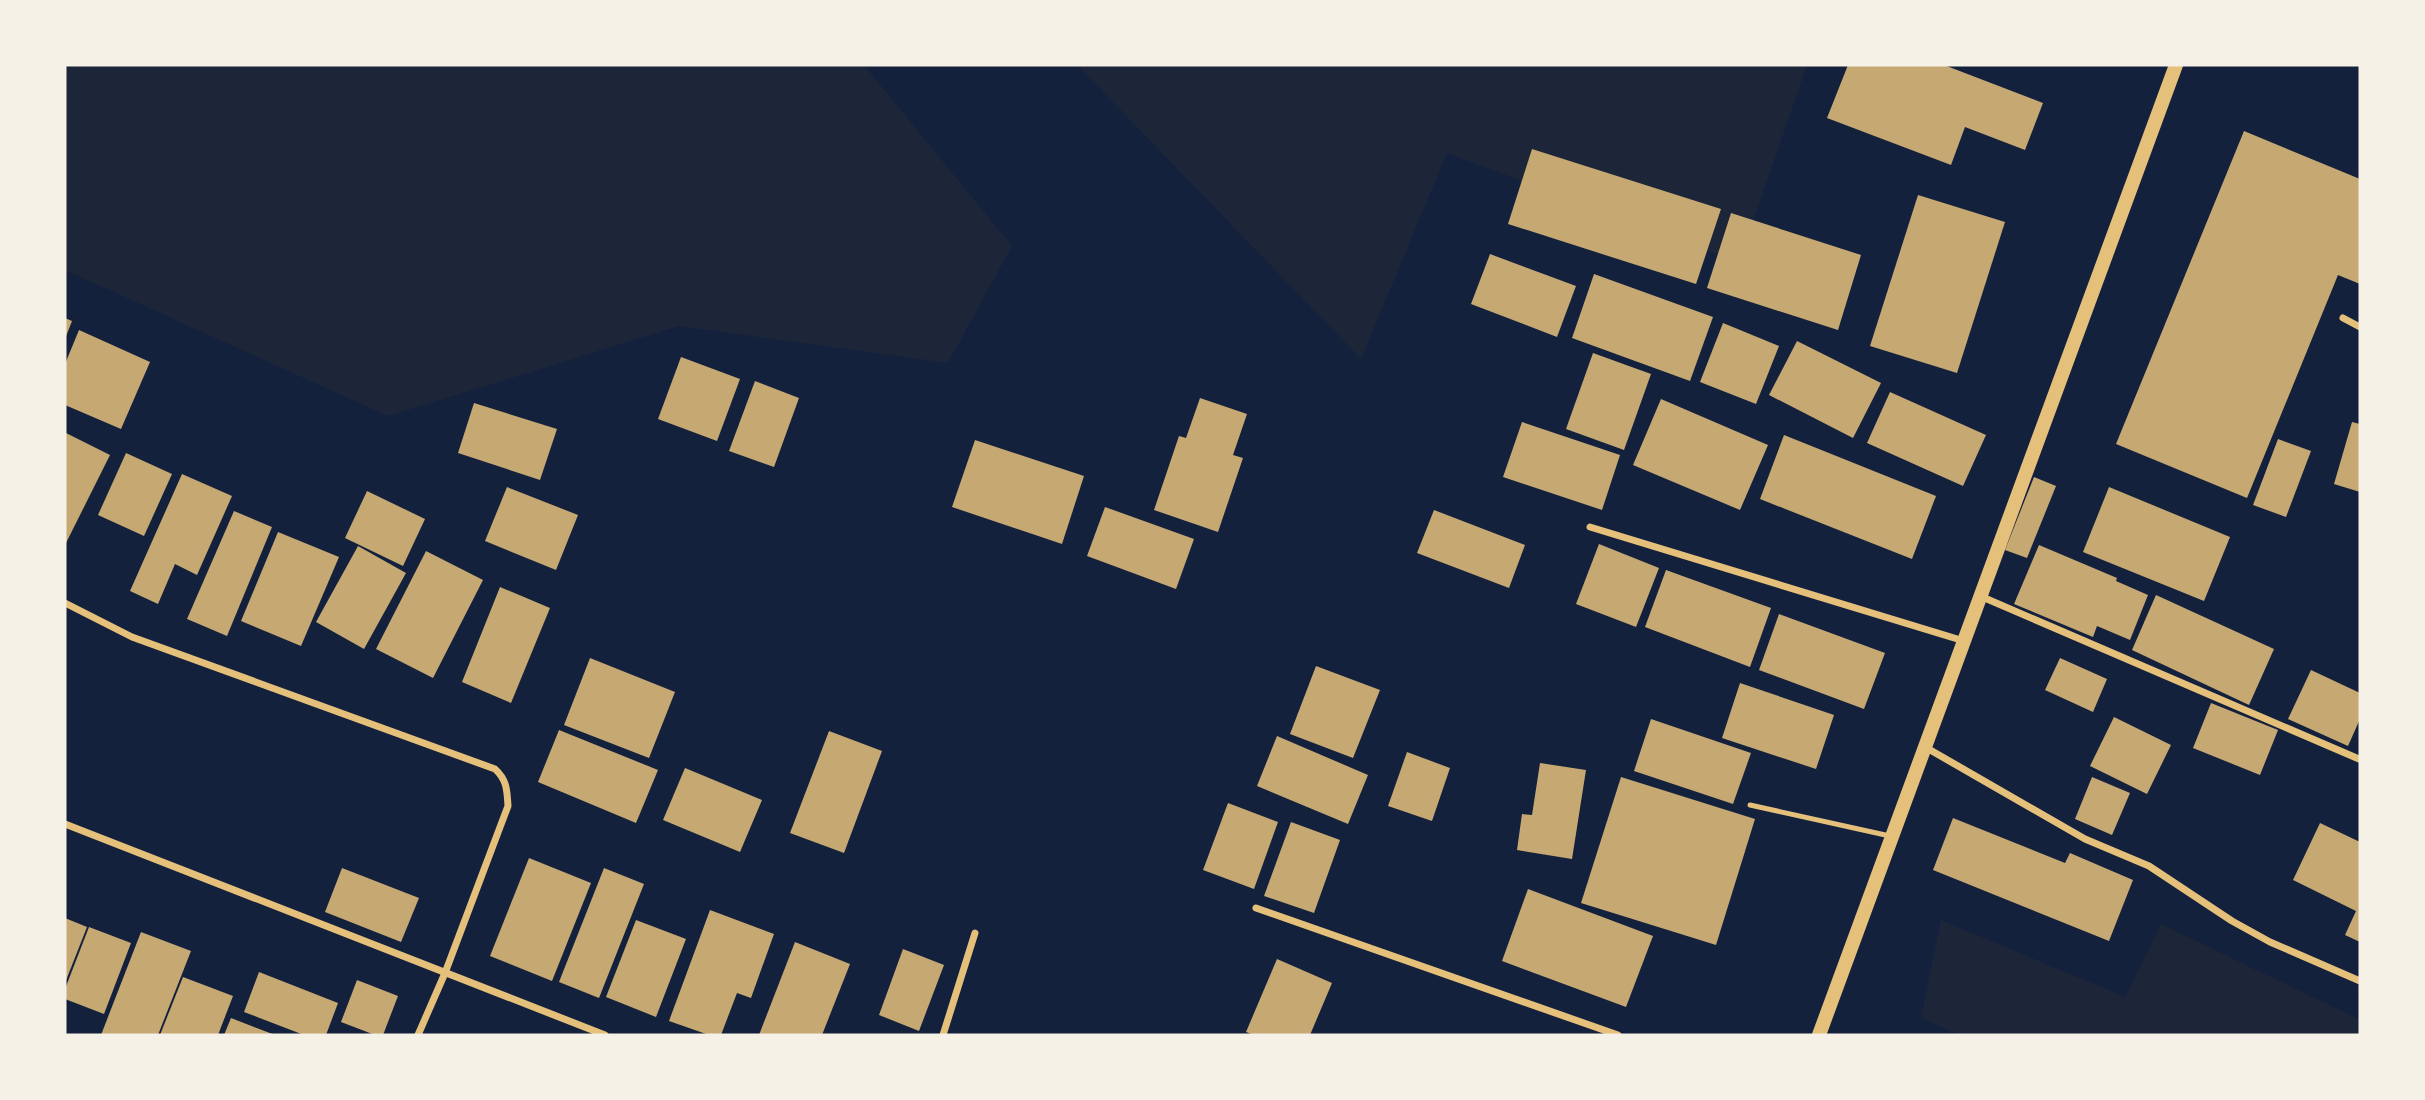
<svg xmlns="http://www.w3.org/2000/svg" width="2425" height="1100" font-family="Karla,sans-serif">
<rect width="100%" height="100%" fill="#14213d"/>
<g fill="#1d2539">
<polygon points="65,65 864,65 1012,246 948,363 679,326 388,416 65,270"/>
<polygon points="1077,65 1807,65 1739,262 1447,153 1361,359"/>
<polygon points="1941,920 2125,997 2161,924 2360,1020 2360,1035 1960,1035 1921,1018"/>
</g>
<g fill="#c6a872">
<polygon points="1848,65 1944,65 2043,103 2025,150 1965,127 1951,165 1827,118"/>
<polygon points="2244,131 2360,179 2360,284 2338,275 2247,498 2116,444"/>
<polygon points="1532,149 1721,209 1696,284 1508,224"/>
<polygon points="1918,195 2005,222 1957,373 1870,346"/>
<polygon points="1731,213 1861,255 1838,330 1707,288"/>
<polygon points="1490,254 1576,286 1557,337 1471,304"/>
<polygon points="1594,274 1713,317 1690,381 1572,338"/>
<polygon points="65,318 72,321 65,339"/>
<polygon points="1723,323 1779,346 1756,404 1700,382"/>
<polygon points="79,330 150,362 121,429 65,405 65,364"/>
<polygon points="1797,341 1881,383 1853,438 1769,395"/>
<polygon points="1593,353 1651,374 1624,450 1566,429"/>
<polygon points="681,357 740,379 717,441 658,419"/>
<polygon points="755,381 799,398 774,467 729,451"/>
<polygon points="1890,392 1986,435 1963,486 1867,443"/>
<polygon points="1200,398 1247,414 1233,455 1243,458 1218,532 1154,510 1179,436 1186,438"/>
<polygon points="1661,399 1768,445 1740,510 1633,465"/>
<polygon points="474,403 557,429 540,480 458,453"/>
<polygon points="1522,422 1620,455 1602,510 1503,477"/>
<polygon points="2352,422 2360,424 2360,492 2334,484"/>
<polygon points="66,433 110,455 65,545 65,434"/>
<polygon points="1784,435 1936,496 1912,559 1760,499"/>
<polygon points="2278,439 2311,451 2286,517 2253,505"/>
<polygon points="975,440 1084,476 1062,544 952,507"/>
<polygon points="126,453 172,474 144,536 98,515"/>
<polygon points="182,474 232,496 197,575 175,564 158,604 130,591"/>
<polygon points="2034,477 2056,486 2027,558 2005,550"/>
<polygon points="507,487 578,515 556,570 485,541"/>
<polygon points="2109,487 2230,537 2204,601 2083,552"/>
<polygon points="367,491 425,519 403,566 345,538"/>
<polygon points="1105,507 1194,539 1176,589 1087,556"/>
<polygon points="1434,510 1525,545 1509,588 1417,553"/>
<polygon points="234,511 272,527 227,636 187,619"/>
<polygon points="278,532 339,557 301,646 241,621"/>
<polygon points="1599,544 1659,568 1636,627 1576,604"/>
<polygon points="2039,545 2117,578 2116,581 2148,595 2130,640 2097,626 2093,637 2014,604"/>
<polygon points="358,546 406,573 364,649 316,622"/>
<polygon points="426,551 483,580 433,678 376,649"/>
<polygon points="1666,570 1771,608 1750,667 1645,627"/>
<polygon points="500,587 550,608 511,703 462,682"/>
<polygon points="2156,595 2274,649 2249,705 2132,650"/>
<polygon points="1779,614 1885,653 1864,709 1759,670"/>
<polygon points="590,658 675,692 649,758 564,725"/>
<polygon points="2060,658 2107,679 2093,712 2045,690"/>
<polygon points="1316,666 1380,690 1353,758 1290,734"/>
<polygon points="2311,670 2360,693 2360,719 2348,746 2288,719"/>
<polygon points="1740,683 1834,715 1816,769 1722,738"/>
<polygon points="2211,703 2278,730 2260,775 2193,748"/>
<polygon points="2114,717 2171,745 2147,794 2090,766"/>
<polygon points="1651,719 1751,753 1733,804 1634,771"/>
<polygon points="559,730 658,770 636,823 538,782"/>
<polygon points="829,731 882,751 844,853 790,833"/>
<polygon points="1277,736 1368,775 1348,824 1257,786"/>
<polygon points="1407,752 1450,768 1432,821 1388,806"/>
<polygon points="1540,763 1586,770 1572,859 1517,850 1522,814 1532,815"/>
<polygon points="685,768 762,800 740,852 663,820"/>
<polygon points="1621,777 1755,819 1716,945 1581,903"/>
<polygon points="2092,777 2130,793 2112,835 2075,819"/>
<polygon points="1228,803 1278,822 1254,889 1203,870"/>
<polygon points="1953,818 2065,863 2070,853 2133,880 2109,941 1933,870"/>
<polygon points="1291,822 1340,840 1314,913 1264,896"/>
<polygon points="2320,823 2360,842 2360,942 2345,935 2356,911 2293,880"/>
<polygon points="529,858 591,883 552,981 490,956"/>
<polygon points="342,868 419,898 401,942 325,912"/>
<polygon points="604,868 644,884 599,998 559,982"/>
<polygon points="1528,889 1653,936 1626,1007 1502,961"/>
<polygon points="710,910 774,934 751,998 737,993 721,1035 709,1035 669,1021"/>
<polygon points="65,918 87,927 65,983"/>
<polygon points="636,920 686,939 656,1017 606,997"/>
<polygon points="89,927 131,943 104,1014 65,999 65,989"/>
<polygon points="141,932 191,951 158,1035 101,1035"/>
<polygon points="795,942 850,964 822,1035 759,1035"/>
<polygon points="903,949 944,965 919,1031 879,1015"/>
<polygon points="1277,959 1332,983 1310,1035 1254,1035 1246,1032"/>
<polygon points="259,972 338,1003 326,1035 304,1035 244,1012"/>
<polygon points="183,977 233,996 218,1035 160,1035"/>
<polygon points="357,980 398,996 383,1035 375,1035 341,1022"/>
<polygon points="231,1018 275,1035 224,1035"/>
</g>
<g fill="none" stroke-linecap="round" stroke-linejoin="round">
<polyline stroke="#e5c07b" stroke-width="5" points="1750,805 1890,836"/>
<g stroke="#e5c07b" stroke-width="7">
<polyline points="2343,318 2360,327"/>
<polyline points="1590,527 1964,641"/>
<polyline points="1980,596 2359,759"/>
<path d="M65,603l67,34 363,132c12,11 12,21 13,37l-63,167 -27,62"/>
<polyline points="1925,747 2085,839 2149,866 2232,921 2270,942 2360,981"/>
<polyline points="65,824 605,1035"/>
<polyline points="1256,908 1618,1035"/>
<polyline points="943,1035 975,933"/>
</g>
<polyline stroke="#e5c07b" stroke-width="14" points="1819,1035 2176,65"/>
</g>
<rect width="2425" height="1100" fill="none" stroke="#f6f1e7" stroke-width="133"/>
</svg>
